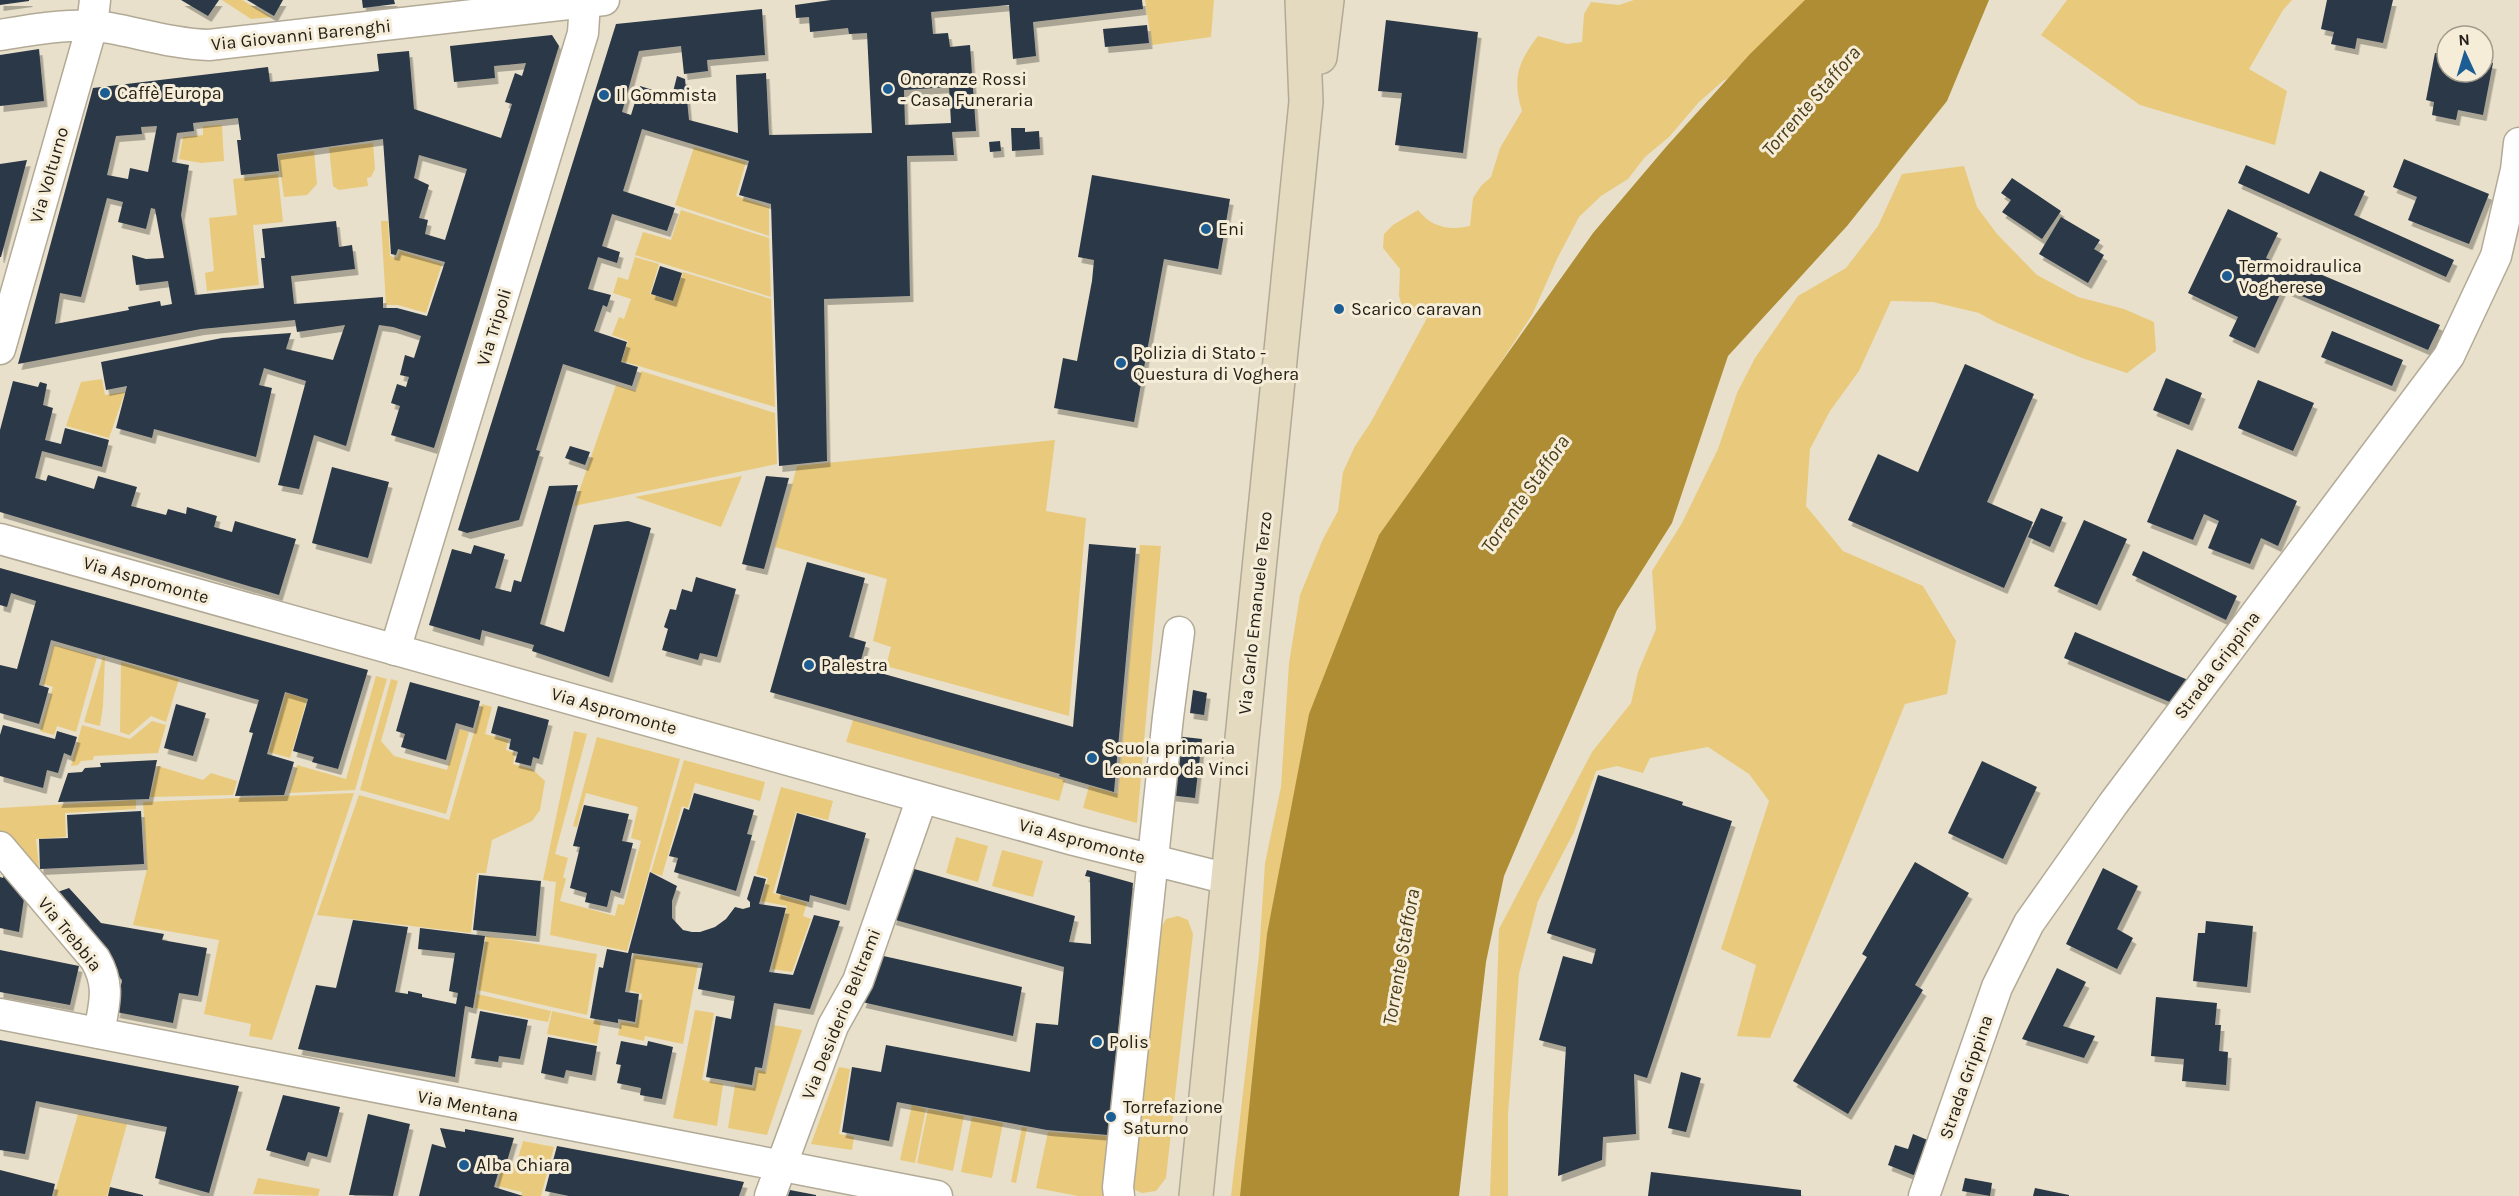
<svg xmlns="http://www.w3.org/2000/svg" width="2519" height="1196" font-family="Karla,sans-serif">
<defs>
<filter id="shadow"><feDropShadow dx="3.5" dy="6" stdDeviation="0" flood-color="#0004"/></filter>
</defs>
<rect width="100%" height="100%" fill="#e8e0cb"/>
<g fill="#e9ca7c">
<polygon points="222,0 242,0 272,17 251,19"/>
<polygon points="1145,0 1214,0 1211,37 1152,45"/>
<path d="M1634,0h185l-67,65 -29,16 -24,21 -30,35 -24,20 -17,22 -27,17 -22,21 -22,42 -25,56 -64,97 -186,784h-51l28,-241 6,-92 16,-76 8,-124 11,-68 23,-56 15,-28 5,-39 12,-26 16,-24 56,-104 -12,-3 -12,-6 -4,-13 1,-27 -17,-21 1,-14 9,-9 25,-15c13,17 31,21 52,16l3,-28 8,-12 10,-9 9,-29 22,-37c-10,-32 -4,-49 16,-75l29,8 15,-2 2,-28 7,-12 28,3z"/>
<polygon points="2067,0 2292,0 2283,10 2249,69 2287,91 2275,145 2140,105 2041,35"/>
<polygon points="222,125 224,161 201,163 179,159 183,137 203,135 203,126"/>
<polygon points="373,143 375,169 371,177 367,178 368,186 339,190 333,186 329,148"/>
<polygon points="694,147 746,162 736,196 769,207 769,236 675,205"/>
<polygon points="314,151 317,184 307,195 284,197 278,155"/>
<polygon points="1964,166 1977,207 1997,234 2037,275 2078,297 2124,309 2154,322 2156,351 2127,373 2082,358 1997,323 1979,313 1933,302 1891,301 1859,371 1830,411 1810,449 1806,506 1843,551 1923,586 1956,641 1947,694 1905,704 1770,1038 1737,1036 1756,965 1721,949 1769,801 1749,774 1708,747 1650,758 1643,773 1617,766 1596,771 1574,832 1538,901 1519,974 1508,1115 1508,1196 1490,1196 1499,929 1592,752 1631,703 1638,672 1656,629 1652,571 1682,523 1718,449 1737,393 1755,358 1798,296 1846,268 1878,226 1902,174"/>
<polygon points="278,174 283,222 253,225 259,285 207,291 205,273 214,271 209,218 237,215 233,179"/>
<polygon points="681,210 769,238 771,297 635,255 643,232 671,240"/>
<polygon points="381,221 388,221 390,256 397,258 400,251 442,264 426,313 398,305 386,305"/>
<polygon points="635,257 659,264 650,294 673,302 683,272 771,299 775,407 622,361 628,341 612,335 619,317 624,319 631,299 613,293 618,277 628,280"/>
<polygon points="641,371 775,413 777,464 574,506 616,385 636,391"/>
<polygon points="102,379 105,395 125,392 109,438 66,426 81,382"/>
<polygon points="1055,440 1046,511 1086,518 1069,716 886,666 891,647 873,641 887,579 775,547 797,466"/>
<polygon points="742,476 721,527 635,497"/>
<polygon points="1140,545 1161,546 1137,823 1083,808 1089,786 1118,794"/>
<polygon points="54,645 97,657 76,732 57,726 54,735 40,731 53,687 43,684"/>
<polygon points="103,657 105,658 103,706 100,726 84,722"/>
<polygon points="121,662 179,679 166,722 151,716 129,735 120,732"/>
<polygon points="376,676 387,679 355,790 289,793 297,765 346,779"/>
<polygon points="391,679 398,681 381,741 394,756 447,770 459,729 469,732 446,814 360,790"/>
<polygon points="286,693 307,699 290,758 269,752"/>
<polygon points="482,704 492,707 485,734 508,740 506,750 515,753 513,764 532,769 545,781 540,810 532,821 492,840 486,873 477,873 471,933 317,915 359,795 449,820"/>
<polygon points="853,720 1065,780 1059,801 846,742"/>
<polygon points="152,721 166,725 158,753 94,756 93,760 81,761 78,765 71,766 82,725 130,739"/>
<polygon points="574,731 587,734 555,854 568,858 563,877 566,879 560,901 615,916 618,904 624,905 641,841 631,838 638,807 586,793 577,827 573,826 597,737 680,759 627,951 550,935 556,882 543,880"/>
<polygon points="684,760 765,782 760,801 695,783 688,808 682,806 662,876 651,872"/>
<polygon points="158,766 203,780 211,773 237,781 233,795 150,797"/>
<polygon points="781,787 833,801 828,820 796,812 773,893 807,903 803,916 811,919 792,972 772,969 787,906 761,901 768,878 756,874"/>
<polygon points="354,793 272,1040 249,1036 251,1024 204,1014 219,940 133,925 147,869 143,802"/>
<polygon points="136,800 136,809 65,813 66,837 36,839 39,867 31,871 0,831 0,808"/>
<polygon points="956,837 988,846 978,882 946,873"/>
<polygon points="1002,850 1043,861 1033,897 992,886"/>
<polygon points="1178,916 1188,920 1193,934 1166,1178 1156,1191 1142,1193 1133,1189 1159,931 1166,919"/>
<polygon points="486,936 597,954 587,1015 478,990"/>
<polygon points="634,955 698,965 683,1044 645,1036 644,1041 618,1035 621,1022 636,1024 642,994 628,990"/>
<polygon points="477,994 551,1011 548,1022 475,1008"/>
<polygon points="695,1010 714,1013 702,1080 723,1084 717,1126 673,1118"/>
<polygon points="552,1011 601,1022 597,1044 547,1034"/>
<polygon points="774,1025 802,1030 767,1135 728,1128 735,1085 754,1088 757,1070 766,1072"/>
<polygon points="839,1067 850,1069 839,1134 854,1137 852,1150 811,1144"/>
<polygon points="912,1105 926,1109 915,1163 900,1160"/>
<polygon points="928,1109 964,1116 953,1171 917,1163"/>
<polygon points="78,1114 127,1124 107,1196 54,1196"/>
<polygon points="972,1117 1003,1123 992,1178 961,1172"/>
<polygon points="1022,1127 1027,1128 1016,1183 1011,1182"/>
<polygon points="1048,1132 1107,1136 1103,1196 1078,1196 1036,1188"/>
<polygon points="523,1141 554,1147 541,1196 521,1196 522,1192 497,1186 504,1161 516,1165"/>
<polygon points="258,1178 320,1189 318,1196 253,1194"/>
</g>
<polygon fill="#ae8d34" points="1805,0 1989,0 1947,101 1847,226 1728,356 1672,523 1617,610 1504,876 1486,962 1459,1196 1240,1196 1267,934 1309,714 1379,535 1593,233 1666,147 1750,54"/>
<g fill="#2b3846" fill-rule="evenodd" filter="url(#shadow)">
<polygon points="0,0 29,0 29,1 0,5"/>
<polygon points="181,0 219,0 208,16"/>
<polygon points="247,0 283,0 274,16"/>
<polygon points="362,0 394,0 395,4 363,8"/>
<path d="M831,0h311l1,9 -110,13 3,34 -23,3 -4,-54 -78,7 2,22 15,-1 2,14 20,-2 6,86 -24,1 2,23 -47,1 3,140 -86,3 3,162 -48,5 -8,-262 -32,-9 10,-34 -107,-32 -19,62 52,17 -8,23 -55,-17 -10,32 18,6 -3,11 -19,-6 -10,32 23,6 -4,12 -4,-2 -9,26 33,11 -6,20 17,5 -6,19 -69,-22 -27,86 4,1 -21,69 -52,13 -9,-3 158,-506 146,-15 3,46 -58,5 1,11 -24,3 -3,-28 -42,5 -17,61 9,3 9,-29 32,10 5,-20 8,3 4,41 49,13 -2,-58 30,-2 3,62 103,-2 -5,-100 -18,1 -1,-6 -38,4 -1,-15 -13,1 -1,-13zM949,87l2,36 -46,2 -1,-35z"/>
<polygon points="2327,0 2393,0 2383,43 2357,38 2355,49 2331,44 2334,32 2321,29"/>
<polygon points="1386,20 1478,32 1463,153 1395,145 1402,93 1378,91"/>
<polygon points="1147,25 1149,43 1105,47 1103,29"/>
<path d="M552,35l7,11 -125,402 -43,-13 9,-29 -9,-3 6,-19 9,3 3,-10 -9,-2 5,-20 9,3 7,-22 -28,-9 -14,-2 -33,121 -32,-11 -15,54 -21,-4 28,-104 -42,-13 -5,17 13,3 -16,69 -102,-28 -2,9 -36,-10 11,-42 -21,4 -5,-28 121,-24 69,-5 -5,16 47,11 12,-35 -48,7 -2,-12 -94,9 -183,35 75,-276 175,-21 2,15 101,-10 8,-1 -2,-17 32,-3 5,58 87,29 11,-34 -7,-2 10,-29 7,3 4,-13 -32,3 1,12 -41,4 -4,-36zM238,118l3,22h-4l4,35 38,-4 -2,-17 106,-15 8,115 5,1 2,-6 47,13 -18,54 -30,-8h-14v-11l-89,7 -3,-28 64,-7 -3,-24 -13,2 -3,-26 -74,8 3,29h-4l3,30 -69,7 -14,-80 8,-50 -17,-3 5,-29 17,-2 -1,-8zM157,126l-9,46 -18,-4 -2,11 -21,-4 9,-39 26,-2 -1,-7zM419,155l48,14 -22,71 -20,-6 3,-14 -9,-2 10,-33 -15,-7zM107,198l16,4 -5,20 28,7 5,-21 4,1 9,49 -18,1 -14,-4 4,30 32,-4 4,23 -11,2 -1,-5 -32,6 1,3 -74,14 5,-31 21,4z"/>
<polygon points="39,49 44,101 0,106 0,55"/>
<polygon points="2435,53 2447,55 2447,72 2483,72 2483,61 2493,63 2483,115 2458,110 2456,120 2432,115 2434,102 2426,100"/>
<polygon points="1011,128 1025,128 1025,132 1039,131 1040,149 1012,151"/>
<polygon points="1000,141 1001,151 990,152 989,142"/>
<polygon points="2404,159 2489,194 2469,244 2408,220 2417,197 2393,187"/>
<polygon points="27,160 1,257 0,257 0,164"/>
<polygon points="2246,165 2309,194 2320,171 2365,191 2354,215 2454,260 2446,277 2238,183"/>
<polygon points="1092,175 1230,199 1218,269 1164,259 1134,422 1054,408 1063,358 1077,361 1092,281 1094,260 1078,257"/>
<polygon points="2012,178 2061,211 2042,239 2002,212 2011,200 2001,193"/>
<polygon points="2228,209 2278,233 2266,258 2292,270 2294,263 2440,325 2428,350 2283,288 2255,348 2229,336 2238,317 2188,293"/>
<polygon points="2061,217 2100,240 2094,249 2104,255 2088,283 2039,254"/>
<polygon points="660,266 682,273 673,301 651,294"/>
<polygon points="2332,331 2403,360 2392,386 2321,357"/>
<polygon points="1965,364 2034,394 1987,502 2033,522 2004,588 1848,520 1878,454 1918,472"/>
<polygon points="2166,378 2202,393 2189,425 2153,410"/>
<polygon points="2258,380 2314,403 2293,451 2238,428"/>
<polygon points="13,381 38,387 40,382 47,384 43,405 53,408 45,440 61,444 65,428 109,440 102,467 42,451 35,478 46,481 48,475 94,489 98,476 137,487 131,506 166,515 168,509 186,514 187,507 217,516 214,527 232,532 235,521 296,539 279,595 0,512 0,430"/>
<polygon points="570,446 590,452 585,465 565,458"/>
<polygon points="2177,449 2297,501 2278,546 2261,538 2250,564 2208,548 2219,521 2204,514 2193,540 2147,522"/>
<polygon points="332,467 389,482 368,558 312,543"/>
<polygon points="766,476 789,478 764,569 742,564"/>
<polygon points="578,485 540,624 564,632 594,525 628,521 651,528 609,677 532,651 534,645 482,630 480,640 429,625 452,549 471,554 474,545 505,554 495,588 511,592 514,580 521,582 549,486"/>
<polygon points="2041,508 2063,517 2050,547 2028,537"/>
<polygon points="2084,520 2127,539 2097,605 2054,586"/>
<polygon points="1089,544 1136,548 1114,792 1059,776 1060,774 770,692 807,562 865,578 849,637 866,642 859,667 1073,727"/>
<polygon points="2143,551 2237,596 2226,620 2132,575"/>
<polygon points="0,568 368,670 338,769 312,762 314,757 293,751 308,699 285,692 267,754 294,762 284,795 235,796 253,733 249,732 259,700 51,640 39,685 49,688 39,724 0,713 0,665 17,669 36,601 11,593 7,607 0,605"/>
<polygon points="696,577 736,589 717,657 700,653 698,660 662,650 668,629 664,627 670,609 676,610 682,589 692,592"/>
<polygon points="2075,632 2188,680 2177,705 2064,658"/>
<polygon points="410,682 480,701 473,728 456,723 446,760 401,747 405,734 396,731"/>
<polygon points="1193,690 1207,693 1204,715 1190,713"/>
<polygon points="176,704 206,713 193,756 164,748"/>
<polygon points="498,706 549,720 539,759 533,757 531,766 515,762 518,752 509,749 511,739 491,733"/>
<polygon points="3,725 55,739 57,731 77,737 71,756 64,753 58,773 47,770 43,788 0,776 0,735"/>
<polygon points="1175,736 1202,739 1195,798 1169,795"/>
<polygon points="157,760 149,799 58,802 68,773 82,772 85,768 101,767 100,763"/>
<polygon points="1982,761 2037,787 2003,859 1948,833"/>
<polygon points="1598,775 1683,802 1682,805 1732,821 1647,1078 1634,1074 1636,1134 1603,1137 1602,1160 1558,1176 1566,1047 1539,1040 1563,956 1592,964 1596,949 1547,933"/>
<polygon points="694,793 754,810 747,834 752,835 736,891 674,872 678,858 669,856 684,808 689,810"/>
<polygon points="584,805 629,814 622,841 633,843 620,893 611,890 607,907 585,902 587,893 570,888 580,847 573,846"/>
<polygon points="141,811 144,864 40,869 39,839 68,838 67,815"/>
<polygon points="797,813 866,833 846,905 810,895 809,902 776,893"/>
<polygon points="1915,862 1969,893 1915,985 1923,990 1848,1114 1793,1081 1867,957 1862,954"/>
<polygon points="911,868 1075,916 1069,942 1091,944 1090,877 1085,876 1087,870 1133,883 1108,1135 1047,1130 897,1102 889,1141 842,1132 852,1067 881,1072 886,1045 1030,1072 1036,1023 1058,1025 1064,967 892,919"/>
<polygon points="2103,868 2138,886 2117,929 2133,938 2117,969 2066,944"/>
<polygon points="5,870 25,892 19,932 0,928 0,877 3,878"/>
<polygon points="650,872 677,886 672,901 672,918 683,930 692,932 700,932 715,927 726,919 735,907 743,909 750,907 750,902 747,899 754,876 766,879 759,904 786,908 769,972 793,975 814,915 840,921 810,1009 774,1003 762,1068 755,1067 752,1085 706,1077 716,1016 731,1019 735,996 698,989 703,963 632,953 625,992 639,994 635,1022 618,1019 618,1023 590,1018 599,967 603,968 607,949 628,953"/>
<polygon points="479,875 541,881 536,936 473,930"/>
<polygon points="69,888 101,923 164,934 162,940 207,948 198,996 179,993 173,1023 116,1012 122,980 49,895"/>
<polygon points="353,920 408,927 395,992 408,994 408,991 422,994 422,997 456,1004 458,993 449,991 455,953 418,949 420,928 485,936 473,1008 465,1006 455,1077 298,1049 316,985 336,988"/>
<polygon points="2206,921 2253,926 2247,987 2193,981 2198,933 2205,933"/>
<polygon points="0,950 79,966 70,1005 0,992"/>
<polygon points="879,955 1022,987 1013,1036 862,1002"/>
<polygon points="2057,968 2086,982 2063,1026 2095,1036 2084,1058 2022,1039"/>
<polygon points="2156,997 2217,1003 2215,1025 2221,1025 2219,1051 2228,1052 2226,1085 2182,1081 2184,1059 2151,1056"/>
<polygon points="480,1011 528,1020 520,1059 499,1056 498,1062 471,1058"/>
<polygon points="548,1037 597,1046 592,1075 566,1070 564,1078 541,1073"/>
<polygon points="0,1040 239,1086 209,1193 155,1178 167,1127 36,1101 25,1154 0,1150"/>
<polygon points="621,1041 647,1046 648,1041 673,1047 662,1099 640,1095 641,1088 617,1083 621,1065 616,1064"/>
<polygon points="1681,1072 1701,1078 1686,1132 1668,1128"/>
<polygon points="283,1095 340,1107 327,1157 308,1152 305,1161 266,1150"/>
<polygon points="368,1114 410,1124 393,1196 349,1195"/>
<polygon points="440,1128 465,1132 465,1129 514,1138 507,1161 502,1160 494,1187 523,1196 419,1196 432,1144 446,1148"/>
<polygon points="1913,1134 1930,1141 1916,1176 1888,1165 1895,1145 1908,1149"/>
<polygon points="557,1146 647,1163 744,1182 739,1196 569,1196 545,1191"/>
<polygon points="0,1170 55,1184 52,1196 0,1196"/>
<polygon points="1651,1172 1801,1190 1801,1196 1648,1196"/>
<polygon points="1965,1178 1992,1183 1990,1196 1962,1191"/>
<polygon points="110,1187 143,1195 143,1196 108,1196"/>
<polygon points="2035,1188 2069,1195 2069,1196 2033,1196"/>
<polygon points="790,1190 816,1195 816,1196 788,1196"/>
</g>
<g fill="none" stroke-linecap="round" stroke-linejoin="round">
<defs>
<g id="street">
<path d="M0,35c36,-6 73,-13 110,-7 33,6 65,16 99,17l395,-45"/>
<polyline points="0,349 92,26 95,0"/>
<polyline points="0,539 1074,840 1228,879"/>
<polyline points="395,650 583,33 585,2"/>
<path d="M0,847l95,112c16,27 9,45 4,74"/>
<polyline points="0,1014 937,1196"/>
<polyline points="770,1196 833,1026 858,981 922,798"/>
<polyline points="1119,1196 1118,1187 1168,717 1179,632"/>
<polyline points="1924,1196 1997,987 2029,923 2113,804 2449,356 2496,256 2516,170 2519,143"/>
</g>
<g id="secondary">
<polyline points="1320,57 1327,0"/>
<polyline points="1196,1196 1306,102 1302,0"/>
</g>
</defs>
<use href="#street" stroke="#b2aa96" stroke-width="33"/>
<use href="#secondary" stroke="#b2aa96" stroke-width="36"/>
<use href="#street" stroke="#fff" stroke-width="30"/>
<use href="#secondary" stroke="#e3dac0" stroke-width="33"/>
</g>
<g fill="#1c5e93" stroke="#f6edd8" stroke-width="2">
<circle cx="888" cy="89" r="6"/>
<circle cx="105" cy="93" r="6"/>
<circle cx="604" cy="95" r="6"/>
<circle cx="1206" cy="229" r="6"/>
<circle cx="2227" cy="276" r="6"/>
<circle cx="1339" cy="309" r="6"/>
<circle cx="1121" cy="363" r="6"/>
<circle cx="809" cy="665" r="6"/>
<circle cx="1092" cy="758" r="6"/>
<circle cx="1097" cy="1042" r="6"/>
<circle cx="1111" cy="1117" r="6"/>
<circle cx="464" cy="1165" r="6"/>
</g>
<g text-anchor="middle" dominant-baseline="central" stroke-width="6" stroke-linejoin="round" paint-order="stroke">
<g font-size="18" fill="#242019" stroke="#f6edd8">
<text transform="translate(301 35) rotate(-6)">Via Giovanni Barenghi</text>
<text transform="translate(49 175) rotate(-74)">Via Volturno</text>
<text transform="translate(494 327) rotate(-73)">Via Tripoli</text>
<text transform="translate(146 580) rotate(16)">Via Aspromonte</text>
<text transform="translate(1255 613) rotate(-84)">Via Carlo Emanuele Terzo</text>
<text transform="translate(2217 665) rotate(-53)">Strada Grippina</text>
<text transform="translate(614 711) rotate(16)">Via Aspromonte</text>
<text transform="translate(1082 841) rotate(15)">Via Aspromonte</text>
<text transform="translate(70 934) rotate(51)">Via Trebbia</text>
<text transform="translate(841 1014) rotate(-68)">Via Desiderio Beltrami</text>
<text transform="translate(1966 1077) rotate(-71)">Strada Grippina</text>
<text transform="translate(468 1106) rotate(11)">Via Mentana</text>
</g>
<g font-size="18" fill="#242019" stroke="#f6edd8" text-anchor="start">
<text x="900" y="79">Onoranze Rossi<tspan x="900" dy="21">- Casa Funeraria</tspan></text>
<text x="117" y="93">Caffè Europa</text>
<text x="616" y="95">Il Gommista</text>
<text x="1218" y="229">Eni</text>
<text x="2239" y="266">Termoidraulica<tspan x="2239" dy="21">Vogherese</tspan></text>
<text x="1351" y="309">Scarico caravan</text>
<text x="1133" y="353">Polizia di Stato -<tspan x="1133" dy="21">Questura di Voghera</tspan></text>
<text x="821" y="665">Palestra</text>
<text x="1104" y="748">Scuola primaria<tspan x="1104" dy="21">Leonardo da Vinci</tspan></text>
<text x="1109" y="1042">Polis</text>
<text x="1123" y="1107">Torrefazione<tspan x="1123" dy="21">Saturno</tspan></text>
<text x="476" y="1165">Alba Chiara</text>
</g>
<g font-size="20" font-style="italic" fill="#4a3c17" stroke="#f6edd8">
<text transform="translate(1811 101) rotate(-49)">Torrente Staffora</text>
<text transform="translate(1525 494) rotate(-55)">Torrente Staffora</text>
<text transform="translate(1401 957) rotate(-80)">Torrente Staffora</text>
</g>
</g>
<g transform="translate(2465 54) rotate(356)"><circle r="28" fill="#f6edd8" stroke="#a29b8c" stroke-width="1.5"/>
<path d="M0-4.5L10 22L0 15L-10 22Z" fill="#1c5e93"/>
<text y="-9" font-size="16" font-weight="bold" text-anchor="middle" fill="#242019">N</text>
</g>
</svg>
